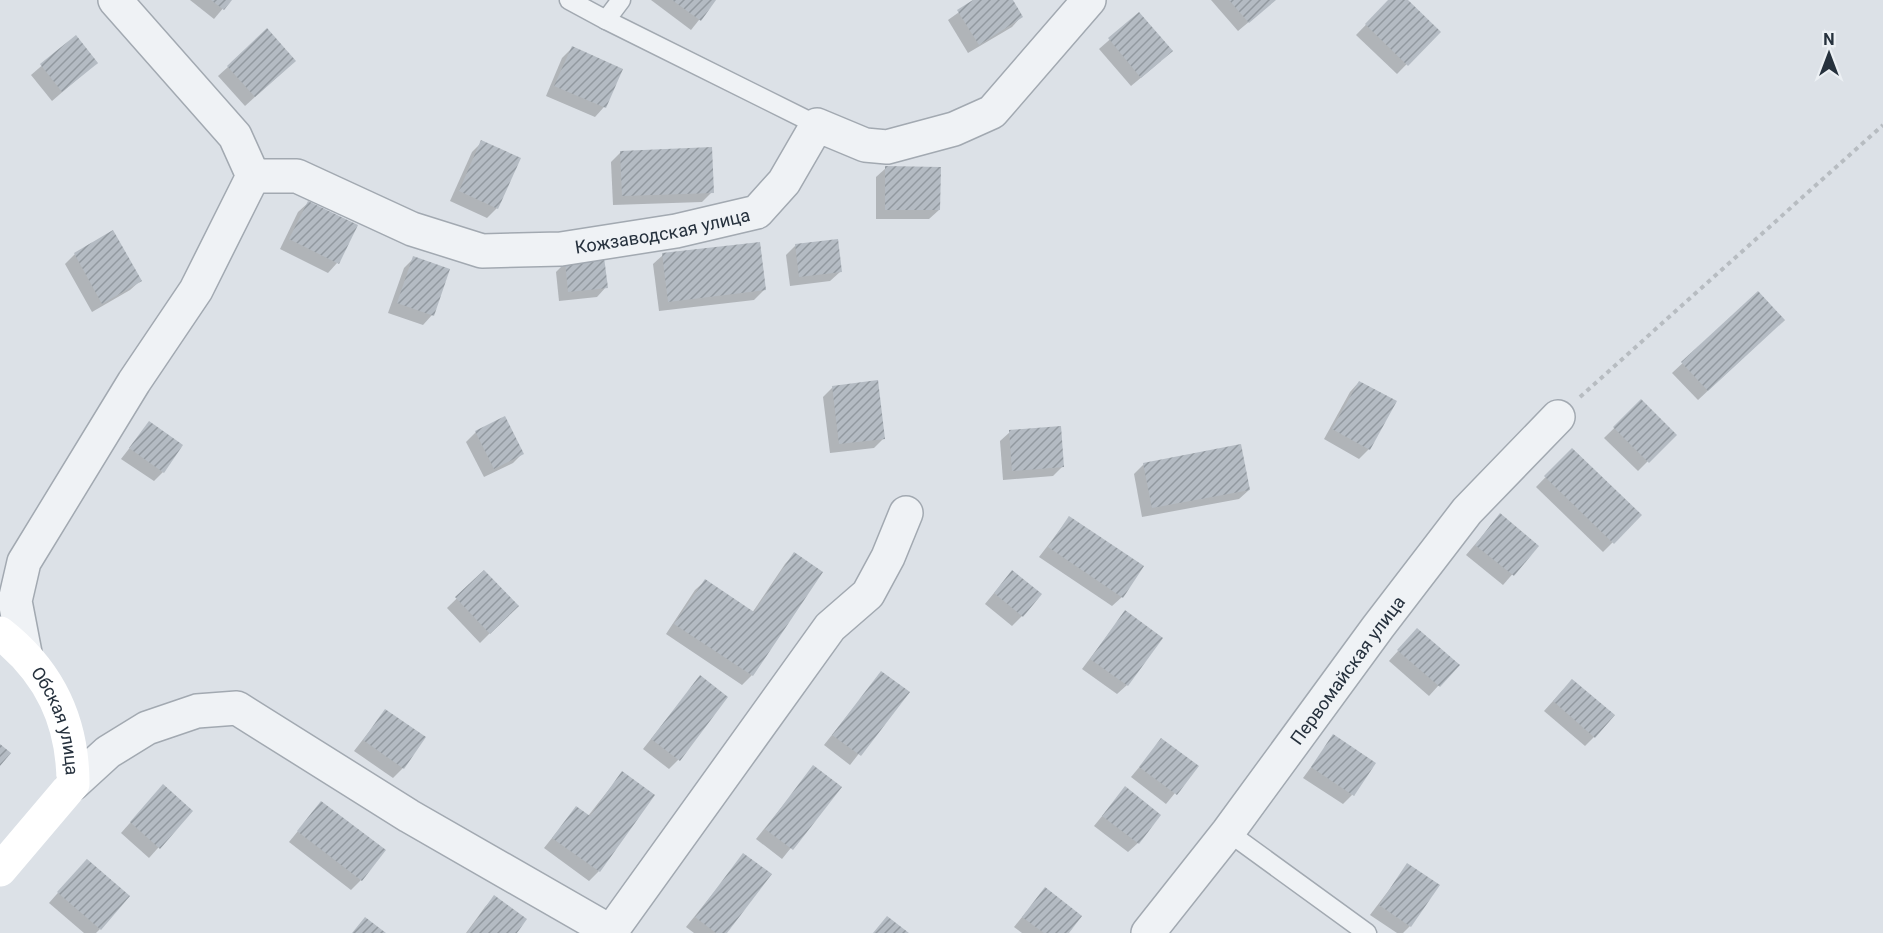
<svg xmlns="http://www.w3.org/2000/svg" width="1883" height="933" font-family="Roboto,sans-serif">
<defs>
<pattern id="building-hatch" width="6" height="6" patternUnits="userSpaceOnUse" patternTransform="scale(1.5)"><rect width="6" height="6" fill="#b4bbc3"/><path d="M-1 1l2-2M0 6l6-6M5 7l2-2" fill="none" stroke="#9299a0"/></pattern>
</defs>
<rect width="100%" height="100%" fill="#dce1e7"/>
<g fill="#0003">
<polygon points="190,0 230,0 214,19"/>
<polygon points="651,0 715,0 691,30"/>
<polygon points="976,0 1011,0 1021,17 1012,27 968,53 948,20"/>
<polygon points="1211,0 1275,0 1238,31"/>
<polygon points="1390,0 1405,0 1438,32 1397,74 1356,35"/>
<polygon points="1139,14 1161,61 1131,86 1099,49"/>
<polygon points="75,37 96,63 52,101 31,75"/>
<polygon points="572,48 621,69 604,107 595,117 546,96 562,58"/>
<polygon points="228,67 285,70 245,106 218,76"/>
<polygon points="482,142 497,208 487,218 450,201 472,152"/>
<polygon points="621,152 712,192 702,202 613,205 611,162"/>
<polygon points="886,168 939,210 929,219 876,219 876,177"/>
<polygon points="308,203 337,263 328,273 280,249 298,212"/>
<polygon points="113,233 140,281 130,290 92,312 65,264 75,254"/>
<polygon points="796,245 840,272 830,281 790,286 786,255"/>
<polygon points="663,255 764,290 754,300 659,311 653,264"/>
<polygon points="414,258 432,315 423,325 388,313 404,268"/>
<polygon points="565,263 606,287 597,297 559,301 556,272"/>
<polygon points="1758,293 1773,330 1698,400 1672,373"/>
<polygon points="1359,382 1369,449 1359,459 1324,439 1350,392"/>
<polygon points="833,387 884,438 874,448 830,453 823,397"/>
<polygon points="1641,402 1674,435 1638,471 1604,438"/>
<polygon points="149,423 163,472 154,481 121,459"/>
<polygon points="476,432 522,454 513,463 484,477 466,442"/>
<polygon points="1010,432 1063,466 1053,476 1003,480 1000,441"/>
<polygon points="1572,450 1640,515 1603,552 1536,487"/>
<polygon points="1144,464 1249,490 1239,499 1142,517 1134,474"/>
<polygon points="1500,515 1537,546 1503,585 1466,555"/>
<polygon points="1069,518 1122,597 1112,606 1039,557"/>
<polygon points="794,554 752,675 742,685 666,634 695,590 705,581 752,613 785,564"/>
<polygon points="484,572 517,606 480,643 447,608"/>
<polygon points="1003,582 1022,616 1012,626 985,604"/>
<polygon points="1125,612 1127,685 1117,694 1082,669"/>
<polygon points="1408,640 1457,665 1429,696 1389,661"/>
<polygon points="881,673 907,692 850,765 824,745"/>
<polygon points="700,677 678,760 669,769 643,749"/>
<polygon points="1563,690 1594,737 1585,746 1544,711"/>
<polygon points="386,710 403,768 393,778 354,751"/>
<polygon points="1334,736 1352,795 1343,804 1303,778"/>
<polygon points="1162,740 1197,766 1166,804 1131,777"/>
<polygon points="814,767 840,787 782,859 756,839"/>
<polygon points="622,773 599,871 589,881 544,848 576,808 588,816"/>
<polygon points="1125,788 1138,843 1128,852 1094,826"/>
<polygon points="154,796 191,811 149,858 121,833"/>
<polygon points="321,803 361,880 351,890 289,842"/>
<polygon points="744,855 725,933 694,933 686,927"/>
<polygon points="1408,865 1410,926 1403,933 1397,933 1370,915"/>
<polygon points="78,870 100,929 96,933 84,933 49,903"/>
<polygon points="1045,889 1067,933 1022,933 1014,927"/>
<polygon points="494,897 515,933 466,933 485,907"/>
</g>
<g fill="url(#building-hatch)">
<polygon points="211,0 232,0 224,10"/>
<polygon points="672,0 716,0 701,21"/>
<polygon points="973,0 1013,0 1023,17 979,45 957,10"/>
<polygon points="1229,0 1276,0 1249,23"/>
<polygon points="1388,0 1408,0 1441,32 1408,66 1365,24"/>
<polygon points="1139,12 1173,51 1141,78 1108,38"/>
<polygon points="267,28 296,61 255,97 227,66"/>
<polygon points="76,35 98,63 62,92 40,64"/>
<polygon points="572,46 623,69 606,108 554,86"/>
<polygon points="481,140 521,158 498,209 459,191"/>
<polygon points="712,147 714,193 622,196 620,151"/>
<polygon points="885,166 941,167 940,210 885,210"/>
<polygon points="308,201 358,225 339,264 289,239"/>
<polygon points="113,230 142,281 102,304 74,253"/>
<polygon points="838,239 842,272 799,277 795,244"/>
<polygon points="760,242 766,290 668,302 662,253"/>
<polygon points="413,256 450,269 434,316 397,303"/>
<polygon points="604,257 608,288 568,292 565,261"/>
<polygon points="1758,291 1785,320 1708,391 1681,362"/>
<polygon points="878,380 885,439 839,444 832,386"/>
<polygon points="1359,381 1397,401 1370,450 1332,429"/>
<polygon points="1641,399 1677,435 1649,463 1613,427"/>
<polygon points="505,416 524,454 494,469 475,431"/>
<polygon points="149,421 183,445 164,473 129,448"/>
<polygon points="1061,426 1064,467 1012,471 1009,430"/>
<polygon points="1241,444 1250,490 1152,508 1143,463"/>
<polygon points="1572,448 1642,515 1614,544 1544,476"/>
<polygon points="1500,513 1539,546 1514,576 1475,545"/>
<polygon points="1069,516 1144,566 1123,598 1048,547"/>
<polygon points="794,552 823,572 753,676 674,624 705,579 754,612"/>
<polygon points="484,570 519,606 490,634 455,597"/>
<polygon points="1012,570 1042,594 1023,617 994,593"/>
<polygon points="1125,610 1163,638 1128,686 1090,659"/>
<polygon points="1417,628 1460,665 1440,687 1397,650"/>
<polygon points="881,671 910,692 861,756 832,735"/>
<polygon points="700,675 728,697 680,761 651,739"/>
<polygon points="1572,679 1615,715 1595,738 1553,701"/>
<polygon points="385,709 426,737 404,769 363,740"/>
<polygon points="1333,734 1376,763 1354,796 1311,767"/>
<polygon points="1161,738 1199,766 1177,795 1139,767"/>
<polygon points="0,744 11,753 0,766"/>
<polygon points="813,765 842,787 793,850 765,829"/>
<polygon points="622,771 655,795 600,872 552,838 576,806 590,816"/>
<polygon points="163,784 193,811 160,849 130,822"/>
<polygon points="1125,786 1161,815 1139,844 1102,816"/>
<polygon points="321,801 386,850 362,881 297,831"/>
<polygon points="743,853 772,874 727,933 716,933 695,917"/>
<polygon points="87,859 130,896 101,930 57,892"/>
<polygon points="1407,863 1440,885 1411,927 1379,905"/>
<polygon points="1045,887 1082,916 1069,933 1044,933 1022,917"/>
<polygon points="494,895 527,919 517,933 467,933"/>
<polygon points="887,916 909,933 873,933"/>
<polygon points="365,917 386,933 352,933"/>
</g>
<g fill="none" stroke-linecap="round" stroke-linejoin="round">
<defs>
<g id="lane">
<polyline points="569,0 606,20"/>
<polyline points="621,0 606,20 817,125"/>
<polyline points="1228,832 1367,933"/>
</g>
<g id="street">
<path id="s1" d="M253,176h44l115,53 70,22 79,-2 115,-18 81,-19 27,-30 33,-57 48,20 22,2 67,-18 38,-17 97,-112"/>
<polyline points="25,653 15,601 24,562 134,382 196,290 253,176 235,136 115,0"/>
<polyline points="73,784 108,752 147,728 197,711 237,708 409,816 613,933"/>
<polyline points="610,933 830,627 868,594 888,557 906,513"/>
<path id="s2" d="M1148,933l80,-101 150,-205 89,-116 91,-94"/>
</g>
</defs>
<use href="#lane" stroke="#a2a9b1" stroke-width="21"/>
<use href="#street" stroke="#a2a9b1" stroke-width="36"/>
<polyline stroke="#b7bcc1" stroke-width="4" stroke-dasharray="4.5 4.5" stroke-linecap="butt" points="1580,397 1883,125"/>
<use href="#lane" stroke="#eff2f5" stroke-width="18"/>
<use href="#street" stroke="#eff2f5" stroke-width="33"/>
<path stroke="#fff" stroke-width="33" id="s3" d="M0,633c50,39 73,88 73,151l-73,86"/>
</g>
<g text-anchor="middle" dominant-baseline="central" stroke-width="6" stroke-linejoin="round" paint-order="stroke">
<g font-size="18" fill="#26313d" stroke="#ecf0f4">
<text stroke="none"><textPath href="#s1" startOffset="426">Кожзаводская улица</textPath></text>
<text stroke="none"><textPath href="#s2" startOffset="330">Первомайская улица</textPath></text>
<text stroke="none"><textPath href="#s3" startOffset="108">Обская улица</textPath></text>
</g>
</g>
<g transform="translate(1829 54)" stroke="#ecf0f4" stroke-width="4.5" paint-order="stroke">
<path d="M0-4.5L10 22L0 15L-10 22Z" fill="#26313d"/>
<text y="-9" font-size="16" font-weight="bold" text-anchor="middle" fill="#26313d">N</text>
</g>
</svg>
